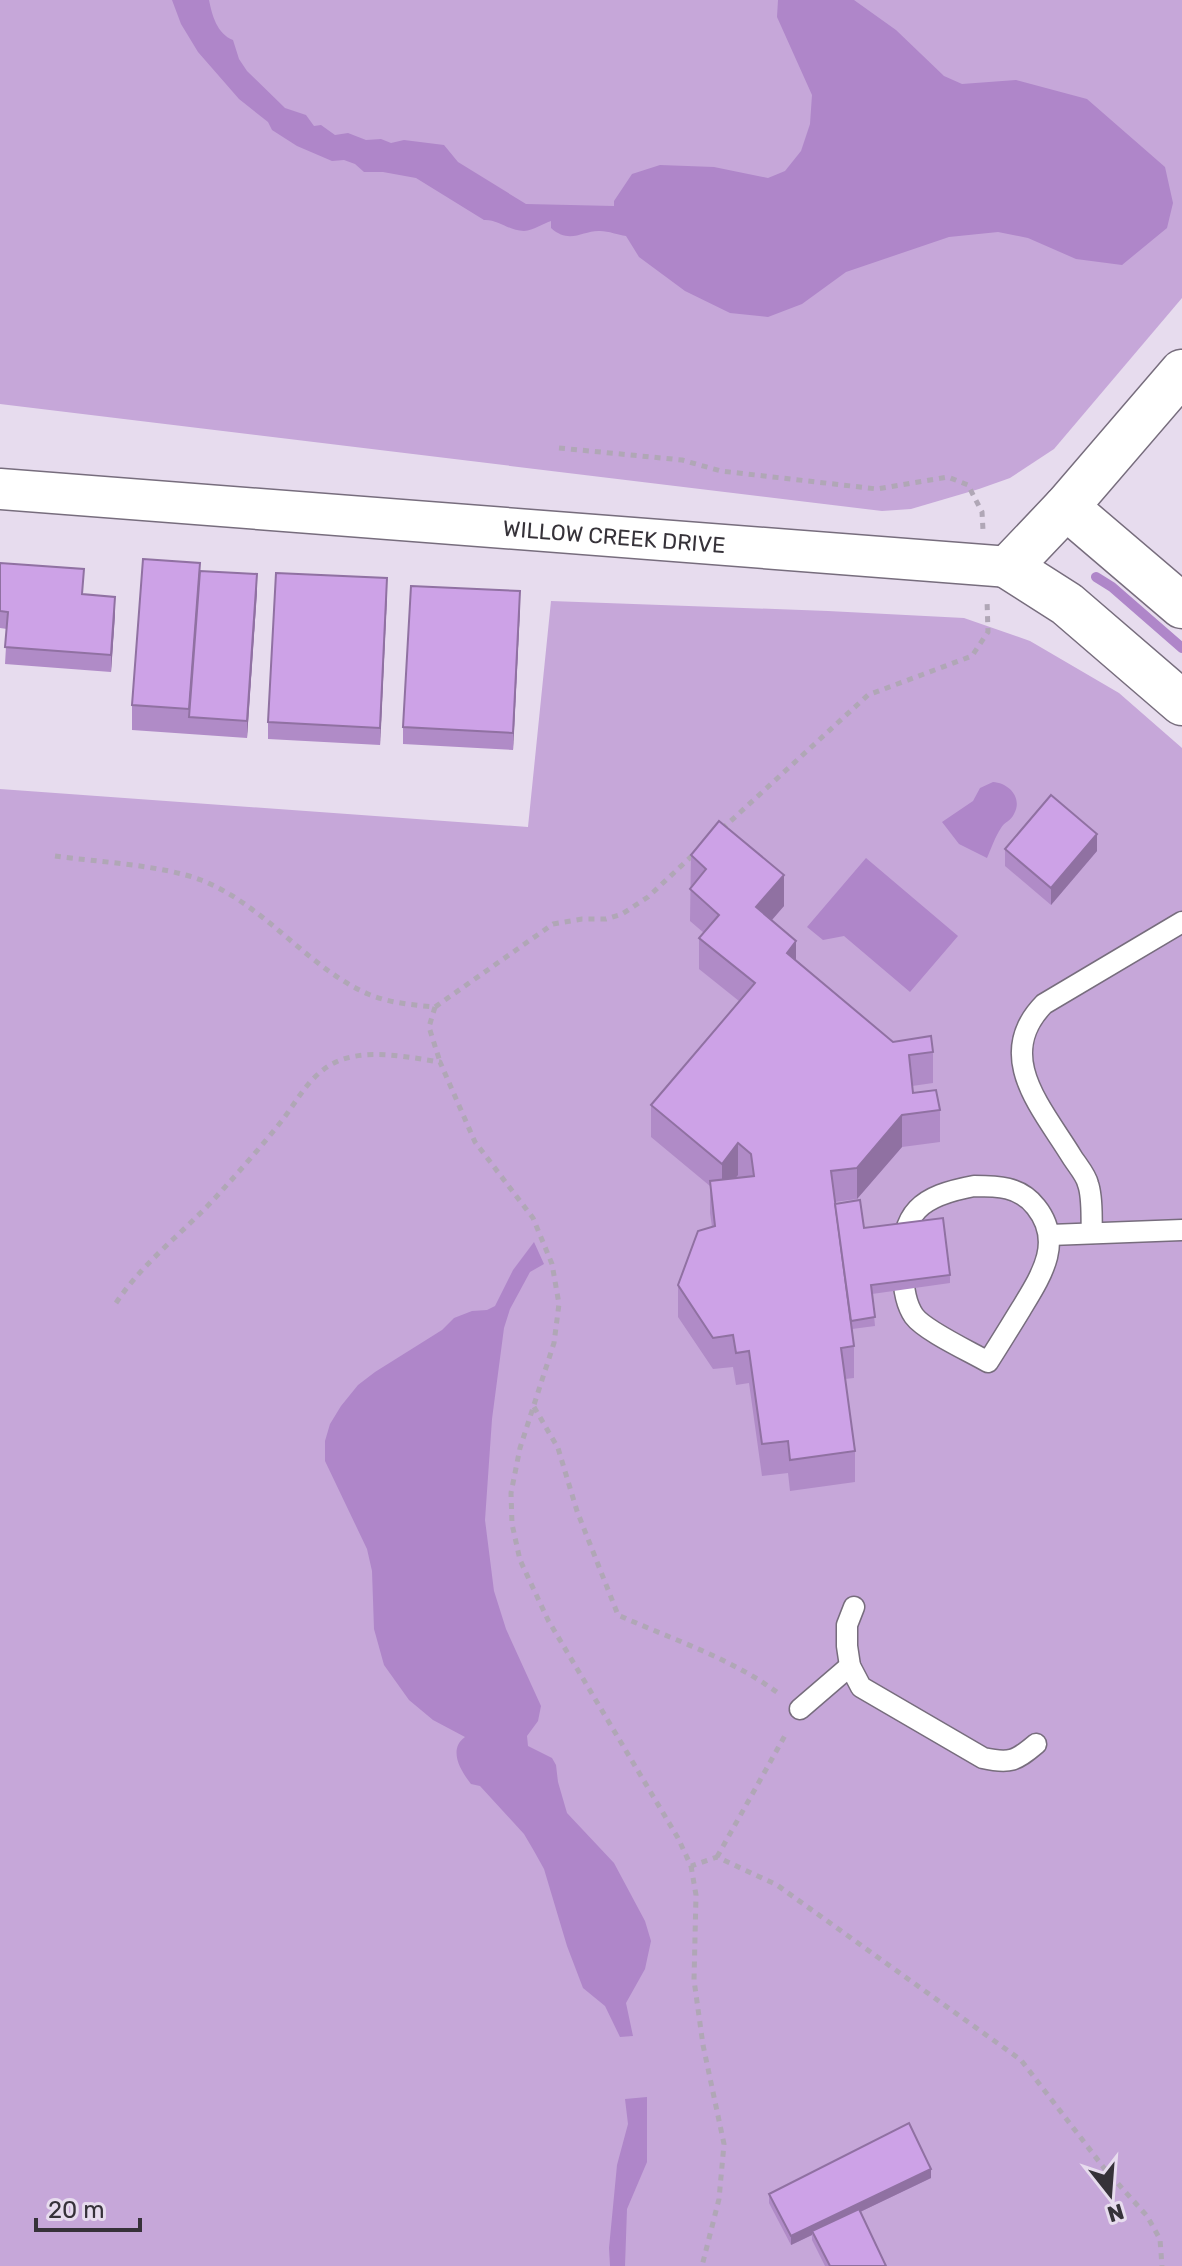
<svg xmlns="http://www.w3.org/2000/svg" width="1182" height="2266" font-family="Rubik,sans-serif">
<rect width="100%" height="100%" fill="#e7dcee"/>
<g fill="#c6a7d9">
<polygon points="0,0 1182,0 1182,298 1054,449 1010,478 979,489 911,509 882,511 0,404"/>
<polygon points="551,601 828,611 964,618 1030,641 1119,693 1182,748 1182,2266 0,2266 0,789 528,827"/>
</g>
<g fill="#af86c9">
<path d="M172,0h37c3,15 8,34 24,40l6,19 8,12 38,37 21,7 8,11 7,-1 14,10 13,-2 18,7 15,-1 10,4 13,-3 40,5 14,17 68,42 88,2v-5l18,-27 28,-9 54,2 54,11 17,-7 16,-20 9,-27 2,-29 -35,-78 1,-17h76l42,30 48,46 18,8 54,-4 71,19 78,68 8,36 -6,25 -45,37 -46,-6 -48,-21 -30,-6 -49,5 -103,35 -44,32 -34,13 -38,-4 -45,-22 -46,-34 -13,-21c-8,-1 -17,-5 -26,-5 -17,-1 -30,14 -49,-3v-7c-9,3 -17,9 -27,10 -15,0 -26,-12 -40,-11l-68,-42 -33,-6h-19l-9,-8 -11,-4 -12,1 -35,-15 -25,-16 -4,-8 -29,-23 -41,-47 -17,-28z"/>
<path d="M993,782c16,1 30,16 21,32 -3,7 -10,8 -13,14 -6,9 -10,21 -14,30l-28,-14 -17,-22 31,-21 7,-13z"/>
<polygon points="866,858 958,936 910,992 844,936 823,940 807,927"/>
<path d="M534,1242l10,22 -14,8 -20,37 -6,19 -12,91 -7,101 9,71 12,38 35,77 -3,15 -11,15 1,10 24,12 4,7 2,17 9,31 47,50 31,58 6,20 -6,28 -19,34 7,33 -13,1 -15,-31 -22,-18 -16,-42 -23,-77 -10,-18 -10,-17 -44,-48 -9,-2c-11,-14 -23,-35 -6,-47l-32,-17 -24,-20 -25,-35 -10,-36 -2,-58 -5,-22 -42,-88v-20l5,-17 11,-18 17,-21 17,-13 67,-42 12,-12 18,-7 15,-1 8,-4 18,-36z"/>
<polygon points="647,2097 647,2162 627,2209 625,2266 610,2266 609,2248 617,2165 628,2124 625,2099"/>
</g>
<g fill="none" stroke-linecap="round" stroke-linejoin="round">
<polyline stroke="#af86c9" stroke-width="10" points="1096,577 1112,587 1182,648"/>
<defs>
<g id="service">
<path d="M974,1186c23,0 46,0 62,21 28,35 5,69 -15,102 -11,18 -22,36 -33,53 -17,-10 -63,-31 -74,-46 -9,-13 -11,-33 -11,-48 -3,-57 18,-72 71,-82z"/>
<path d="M1092,1233c-1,-15 1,-35 -4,-49 -2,-9 -11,-19 -16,-27 -30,-49 -79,-101 -28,-153l138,-82"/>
<polyline points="1050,1235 1182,1230"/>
<path d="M854,1607l-7,18v21l3,20 11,21 122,71c27,6 33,3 53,-14"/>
<polyline points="800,1709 850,1666"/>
</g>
<g id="minor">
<path id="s1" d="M0,489l1009,78"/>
</g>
<g id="tertiary">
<polyline points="1182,372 1066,507 1009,567 1067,604 1182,703"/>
<polyline points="1066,507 1182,606"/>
</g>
</defs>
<use href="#service" stroke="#776d7d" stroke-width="23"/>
<use href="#minor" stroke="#776d7d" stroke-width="43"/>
<use href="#tertiary" stroke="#776d7d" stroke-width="47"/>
<g stroke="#b0a7b6" stroke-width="5" stroke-dasharray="6 6" stroke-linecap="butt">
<polyline points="559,448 682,460 721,471 877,489 948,477 968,485 982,512 983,530"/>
<polyline points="722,829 868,695 972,656 988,632 987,600"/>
<path d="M55,856c43,6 107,9 146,24 64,25 107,88 167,114 21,9 45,11 67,13l118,-83 29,-5h24l16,-5 26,-17 46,-43"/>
<polyline points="435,1007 429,1027 440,1062"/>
<path d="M116,1303c28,-42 67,-70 100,-106 22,-24 44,-49 64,-74 17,-21 27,-45 52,-59 31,-17 75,-7 108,-2l35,80 58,76 19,46 7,40 -5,39 -34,105 -9,45 1,31 8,36 28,60 130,218 13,28 26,-9 60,28 244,175 83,108 43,48 13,23 2,27"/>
<path d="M534,1407l24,41 19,63 41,104c53,24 113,43 160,78"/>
<polyline points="717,1857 787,1732"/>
<polyline points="691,1866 696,1895 694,1980 703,2045 724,2144 719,2199 702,2266"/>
</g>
<use href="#service" stroke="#fff" stroke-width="20"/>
<use href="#minor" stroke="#fff" stroke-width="40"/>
<use href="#tertiary" stroke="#fff" stroke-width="44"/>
</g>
<g fill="#b08bc7">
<polygon points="0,563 83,594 115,614 111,672 5,664 7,629 0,628"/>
<polygon points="200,571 257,591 247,738 132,730 132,705"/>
<polygon points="387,595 380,745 268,739 268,722"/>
<polygon points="520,608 513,750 403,744 403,727"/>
<polygon points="1005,849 1097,851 1051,905 1005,866"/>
<polygon points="691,855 784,906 772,920 796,961 893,1042 933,1052 933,1083 912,1086 913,1093 940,1110 940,1142 902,1147 857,1199 835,1202 835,1204 864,1228 950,1275 950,1283 872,1294 875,1326 852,1329 854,1346 854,1378 845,1379 855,1451 855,1482 790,1491 788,1473 762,1476 749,1383 736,1385 733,1367 713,1369 678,1317 678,1285 712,1227 710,1213 710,1186 651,1137 651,1105 739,1001 699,969 699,938 704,933 690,921"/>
<polygon points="931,2178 860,2212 886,2266 825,2266 812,2240 812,2235 791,2245 769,2203 769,2194"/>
</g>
<g fill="#9071a2">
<polygon points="257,574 257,591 247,738 247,721"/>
<polygon points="387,578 387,595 380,745 380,728"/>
<polygon points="520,591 520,608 513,750 513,733"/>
<polygon points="115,597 115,614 111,672 111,655"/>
<polygon points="1097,834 1097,851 1051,905 1051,888"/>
<polygon points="784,875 784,906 756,938 756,907"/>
<polygon points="796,941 796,973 787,953"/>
<polygon points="902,1115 902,1147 857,1199 857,1168"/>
<polygon points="738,1143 738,1175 722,1195 722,1164"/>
<polygon points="931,2169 931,2178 814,2234 812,2231 812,2235 791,2245 791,2236"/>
</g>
<g fill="#cda2e7" stroke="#9071a2" stroke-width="2">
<polygon points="143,559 200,563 189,709 132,705"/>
<polygon points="0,563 84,569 82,594 115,597 111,655 5,647 8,612 0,611"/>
<polygon points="200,571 257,574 247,721 189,717"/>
<polygon points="276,573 387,578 380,728 268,722"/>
<polygon points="411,586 520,591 513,733 403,727"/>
<polygon points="1051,795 1097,834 1051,888 1005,849"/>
<polygon points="719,821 784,875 756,907 796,941 787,953 893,1042 931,1036 933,1052 909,1055 913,1093 936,1090 940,1110 902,1115 857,1168 831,1171 854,1346 841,1348 855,1451 790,1460 788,1441 762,1444 749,1351 736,1353 733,1335 713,1338 678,1285 698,1231 715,1226 710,1181 754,1176 751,1154 738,1143 722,1164 651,1105 755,983 699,938 719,915 690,889 706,869 691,855"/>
<polygon points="860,1200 864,1228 943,1218 950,1275 871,1285 875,1317 851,1321 835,1204"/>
<polygon points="909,2123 931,2169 791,2236 769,2194"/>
<polygon points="859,2209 886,2266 830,2266 812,2231"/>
</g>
<g text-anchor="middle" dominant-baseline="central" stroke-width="6" stroke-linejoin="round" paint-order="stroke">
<g font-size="22" fill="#363239" stroke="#e7dcee">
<text stroke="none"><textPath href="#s1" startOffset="616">WILLOW CREEK DRIVE</textPath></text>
</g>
</g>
<g transform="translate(1110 2194) rotate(163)" stroke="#e7dcee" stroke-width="6" paint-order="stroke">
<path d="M0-6L14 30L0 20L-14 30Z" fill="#363239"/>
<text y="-12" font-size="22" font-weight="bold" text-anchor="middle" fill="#363239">N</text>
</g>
<path d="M36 2218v12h104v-12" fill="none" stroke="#363239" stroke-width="4"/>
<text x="48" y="2218" font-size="24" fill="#363239" stroke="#e7dcee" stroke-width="6" paint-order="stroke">20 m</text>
</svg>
